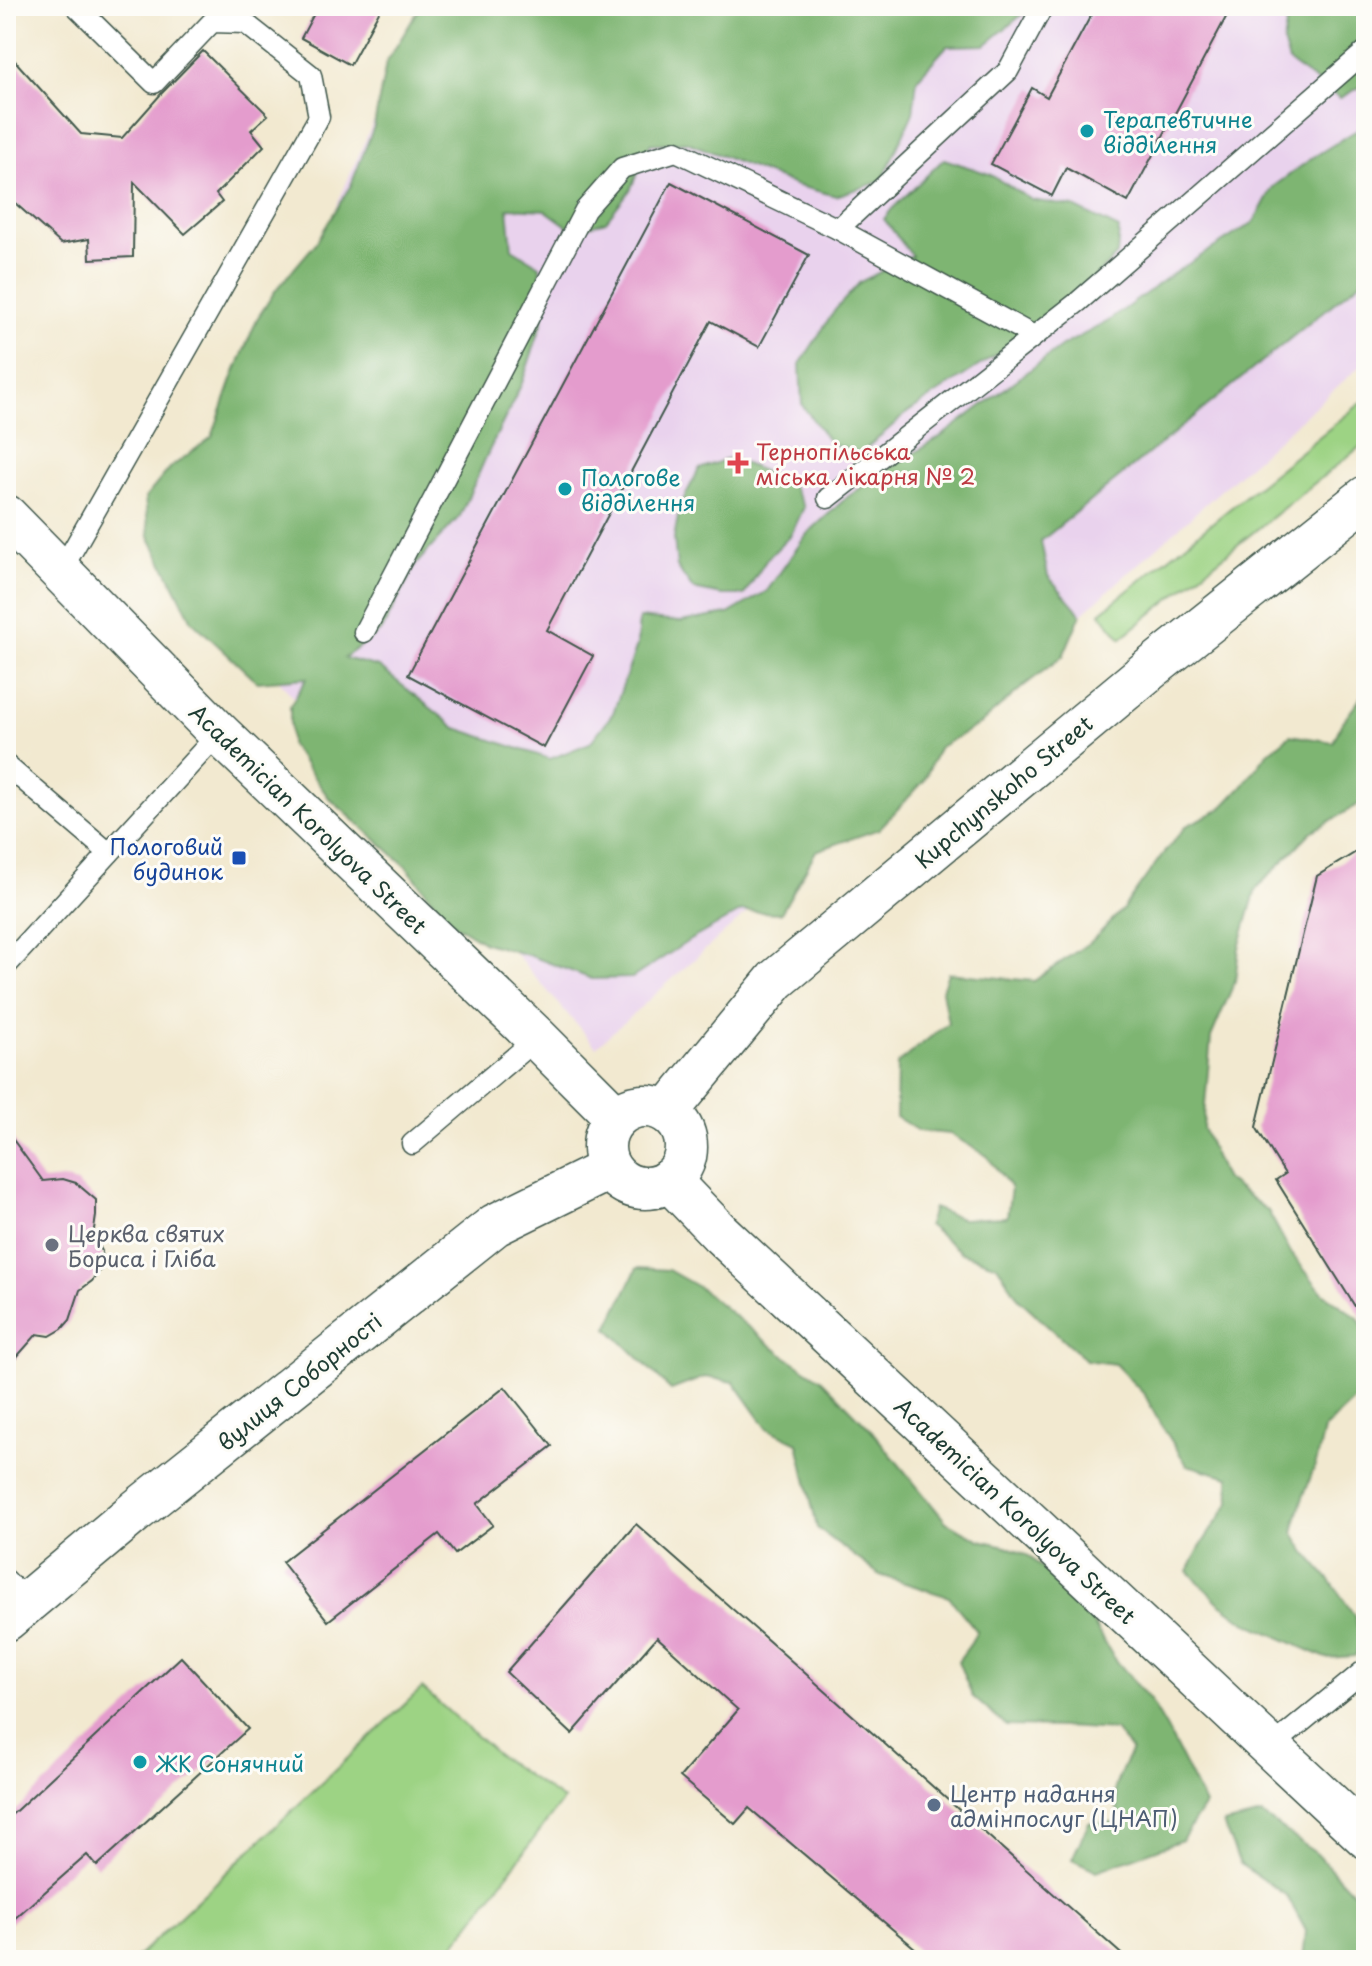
<svg xmlns="http://www.w3.org/2000/svg" width="1372" height="1966" font-family="'Playpen Sans',sans-serif">
<rect width="100%" height="100%" fill="#fdfcf7"/>
<filter id="ink" filterUnits="userSpaceOnUse"><feTurbulence type="fractalNoise" baseFrequency=".0125" numOctaves="2"/><feDisplacementMap in="SourceGraphic" scale="16" xChannelSelector="R" yChannelSelector="G"/><feConvolveMatrix kernelMatrix="1 2 1 2 8 2 1 2 1" color-interpolation-filters="sRGB"/></filter>
<filter id="wash" filterUnits="userSpaceOnUse"><feTurbulence type="fractalNoise" baseFrequency=".006" numOctaves="4" result="noise"/><feDisplacementMap in="SourceGraphic" scale="32" xChannelSelector="R" yChannelSelector="G"/><feGaussianBlur stdDeviation="1.8" result="paint"/><feColorMatrix in="noise" values="0 0 0 0 0 0 0 0 0 0 0 0 0 0 0 0 0 1.4 0 .05"/><feComposite in="paint" operator="in"/></filter>
<g filter="url(#wash)">
<rect width="100%" height="100%" fill="#f2e9d0"/>
<polygon fill="#e9d2ed" points="424,6 1366,6 1366,361 596,1047 179,565"/>
<g fill="#9dd384" stroke="#5e885c" stroke-width="2">
<polygon points="1366,399 1366,442 1121,638 1100,613"/>
<polygon points="422,1688 500,1757 563,1800 443,1960 134,1960"/>
</g>
<g fill="#7eb572" stroke="#4e7953" stroke-width="2">
<polygon points="421,6 1030,6 1029,9 985,45 947,46 917,79 913,113 882,181 836,196 795,185 687,142 650,144 630,190 606,221 574,231 545,210 508,208 512,249 540,266 543,320 522,383 486,457 460,516 416,564 382,630 344,658 379,667 456,728 550,759 590,743 613,713 637,645 639,618 680,622 728,614 767,591 807,534 846,498 885,471 939,438 1062,346 1107,322 1171,275 1254,222 1273,187 1312,158 1360,128 1366,121 1366,277 1041,541 1048,576 1081,614 1063,656 1025,685 980,724 938,748 924,781 879,829 816,851 781,913 742,911 690,940 632,978 592,979 531,956 485,943 448,920 406,866 329,798 290,744 290,706 307,678 257,682 192,621 149,536 145,498 170,468 212,437 233,377 257,319 275,291 316,243 351,185 374,126 386,63"/>
<polygon points="1290,6 1366,6 1366,84 1340,98 1289,62 1283,42"/>
<polygon points="944,159 989,174 1032,200 1074,207 1119,229 1117,255 1065,307 1009,346 907,413 861,453 831,444 802,405 800,364 835,310 860,282 912,256 884,219 892,209"/>
<polygon points="730,458 770,474 791,484 804,507 791,535 767,559 744,595 722,595 693,589 677,567 674,538 680,506 699,469"/>
<polygon points="1366,691 1366,800 1311,832 1256,889 1239,948 1235,981 1211,1037 1203,1128 1224,1178 1268,1211 1291,1253 1323,1293 1358,1318 1366,1332 1366,1377 1359,1396 1324,1429 1317,1460 1301,1503 1293,1532 1307,1554 1330,1580 1354,1615 1362,1641 1355,1656 1326,1658 1245,1622 1218,1602 1188,1571 1200,1547 1230,1502 1229,1477 1187,1465 1158,1420 1145,1395 1115,1364 1086,1360 1019,1299 997,1265 962,1253 928,1225 933,1208 962,1219 1007,1217 1011,1188 987,1156 950,1134 919,1131 896,1117 897,1064 948,1023 942,990 948,973 1034,981 1093,940 1123,909 1162,855 1186,826 1221,809 1242,787 1267,754 1290,735 1333,742 1342,723"/>
<polygon points="637,1268 668,1270 700,1288 783,1355 822,1380 870,1429 946,1522 980,1540 1006,1546 1029,1556 1083,1607 1114,1658 1150,1700 1167,1729 1205,1805 1182,1840 1097,1871 1072,1859 1089,1822 1119,1823 1115,1786 1131,1750 1115,1730 1064,1727 1006,1726 972,1696 958,1661 969,1646 977,1631 949,1597 880,1575 817,1528 798,1443 767,1428 734,1382 705,1377 671,1390 608,1328"/>
<polygon points="1262,1815 1317,1854 1354,1894 1366,1905 1366,1960 1303,1960 1306,1931 1287,1896 1240,1864 1223,1824"/>
</g>
<g id="blocks">
<g fill="#e49ccd">
<polygon points="318,6 382,6 350,65 301,38"/>
<polygon points="1096,6 1232,6 1128,202 1066,168 1052,196 991,164 1032,88 1047,97"/>
<polygon points="6,51 81,134 122,138 161,94 203,51 268,115 251,130 264,146 216,194 222,202 185,234 134,182 133,257 90,259 89,239 61,244 6,195"/>
<polygon points="671,182 809,255 759,347 711,321 547,630 593,656 544,748 408,675"/>
<polygon points="1366,846 1366,1086 1361,1108 1366,1117 1366,1324 1276,1180 1285,1174 1256,1127 1317,876"/>
<polygon points="6,1130 43,1181 63,1179 76,1183 96,1200 96,1216 93,1236 102,1251 101,1269 92,1281 80,1290 70,1320 62,1329 50,1336 37,1334 6,1369"/>
<polygon points="505,1387 552,1446 477,1504 493,1525 455,1554 439,1534 328,1621 282,1562"/>
<polygon points="636,1524 788,1658 1128,1960 929,1960 749,1808 735,1824 680,1777 738,1710 657,1637 572,1734 506,1672"/>
<polygon points="181,1657 248,1729 97,1866 87,1855 6,1926 6,1820"/>
</g>
</g>
</g>
<g filter="url(#ink)">
<use href="#blocks" fill-opacity="0" stroke="#3f574b" stroke-width="2"/>
<g fill="none" stroke-linecap="round" stroke-linejoin="round">
<defs>
<g id="service">
<polyline points="838,229 1034,336"/>
<polyline points="828,498 1078,302 1366,51"/>
<polyline points="61,571 319,117 311,75 245,23 212,22 154,83 76,6"/>
<polyline points="364,632 585,210 622,168 676,151 838,229 1008,71 1043,6"/>
<polyline points="6,765 109,853"/>
<polyline points="6,966 219,733"/>
<polyline points="412,1144 537,1038"/>
<polyline points="6,1580 27,1602"/>
<polyline points="1270,1748 1366,1669"/>
</g>
<g id="minor">
<polyline points="6,516 219,733 537,1038 616,1117"/>
<circle cx="645" cy="1147" r="41"/>
<polyline points="667,1112 776,980 1144,674 1366,497"/>
<polyline points="669,1180 720,1233 1366,1837"/>
<polyline points="6,1620 136,1511 495,1225 609,1169"/>
</g>
</defs>
<use href="#service" stroke="#3f574b" stroke-width="23"/>
<use href="#minor" stroke="#3f574b" stroke-width="45"/>
<use href="#service" stroke="#fff" stroke-width="20"/>
<use href="#minor" stroke="#fff" stroke-width="42"/>
</g>
</g>
<g fill="#0f9aa8" stroke="#fdfcf7" stroke-width="3">
<circle cx="1087" cy="131" r="8"/>
<circle cx="565" cy="489" r="8"/>
<circle cx="140" cy="1762" r="8"/>
</g>
<path fill="#e0444e" stroke="#fdfcf7" stroke-width="3" d="M734 451h8v8h8v8h-8v8h-8v-8h-8v-8h8z"/>
<rect fill="#1a4fb4" stroke="#fdfcf7" stroke-width="3" x="231" y="850" width="16" height="16" rx="4"/>
<circle fill="#6b7280" stroke="#fdfcf7" stroke-width="3" cx="52" cy="1245" r="8"/>
<circle fill="#5c6f8a" stroke="#fdfcf7" stroke-width="3" cx="934" cy="1805" r="8"/>
<g text-anchor="middle" dominant-baseline="central" stroke-width="6" stroke-linejoin="round" paint-order="stroke">
<g font-size="22" fill="#0d838f" stroke="#fdfcf7" text-anchor="start">
<text x="1103" y="118">Терапевтичне<tspan x="1103" dy="25">відділення</tspan></text>
<text x="581" y="476">Пологове<tspan x="581" dy="25">відділення</tspan></text>
<text x="156" y="1762">ЖК Сонячний</text>
</g>
<g font-size="22" fill="#be3a42" stroke="#fdfcf7" text-anchor="start">
<text x="756" y="450">Тернопільська<tspan x="756" dy="25">міська лікарня № 2</tspan></text>
</g>
<g font-size="22" fill="#1f3d34" stroke="#fdfcf7">
<text transform="translate(1003 791) rotate(-40)">Kupchynskoho Street</text>
<text transform="translate(309 818) rotate(44)">Academician Korolyova Street</text>
<text transform="translate(299 1381) rotate(-39)">вулиця Соборності</text>
<text transform="translate(1016 1510) rotate(43)">Academician Korolyova Street</text>
</g>
<g font-size="22" fill="#164399" stroke="#fdfcf7" text-anchor="end">
<text x="223" y="845">Пологовий<tspan x="223" dy="25">будинок</tspan></text>
</g>
<g font-size="22" fill="#5b616d" stroke="#fdfcf7" text-anchor="start">
<text x="68" y="1232">Церква святих<tspan x="68" dy="25">Бориса і Гліба</tspan></text>
</g>
<g font-size="22" fill="#4e5e75" stroke="#fdfcf7" text-anchor="start">
<text x="950" y="1792">Центр надання<tspan x="950" dy="25">адмінпослуг (ЦНАП)</tspan></text>
</g>
</g>
<rect width="1372" height="1966" fill="none" stroke="#fdfcf7" stroke-width="32"/>
</svg>
